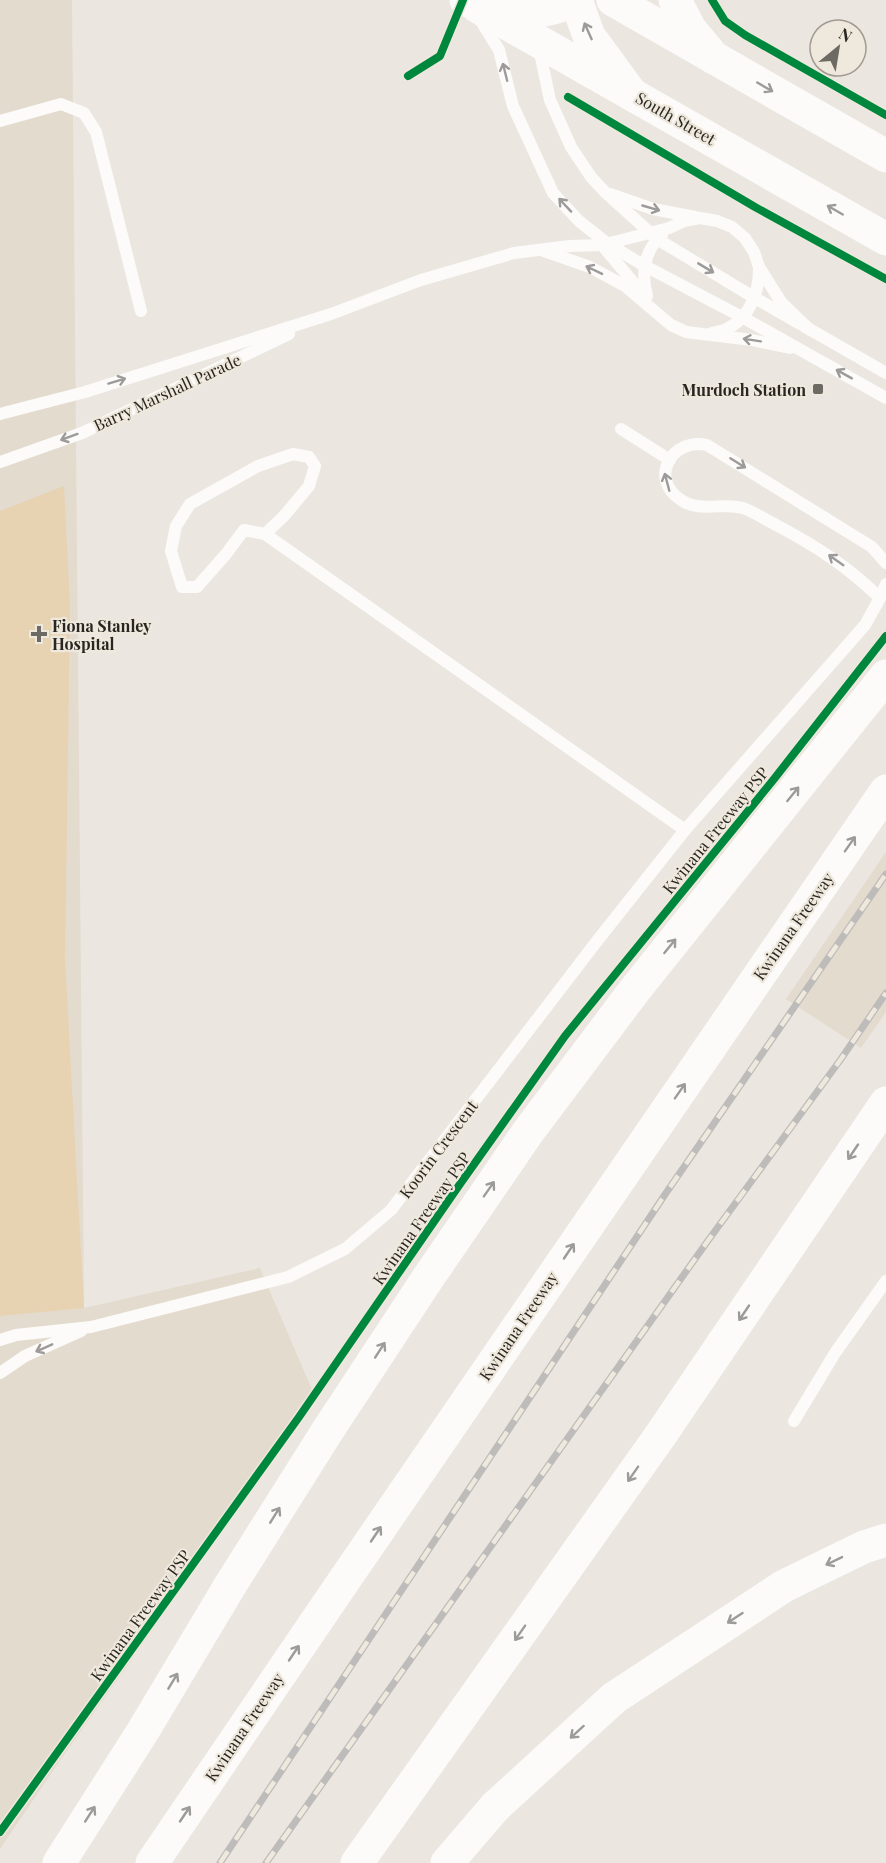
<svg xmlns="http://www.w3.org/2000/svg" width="886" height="1863" font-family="'Playfair Display',serif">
<rect width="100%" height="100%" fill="#ebe7e0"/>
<g fill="#e4dbcf">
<polygon points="0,0 72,0 84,1308 260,1268 316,1399 59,1762 0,1849"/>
<polygon points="886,852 886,1012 861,1048 786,999"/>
</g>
<polygon fill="#e7d2b2" points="64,486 70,607 65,960 84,1308 0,1316 0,511"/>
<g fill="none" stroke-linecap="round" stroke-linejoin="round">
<g stroke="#fcfbfa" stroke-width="12">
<polyline points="481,21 499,50 513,106 553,193 579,221 608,244 645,266 742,317 886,398"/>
<polyline points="539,48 550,100 571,147 591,177 604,191 657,239 755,298 886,373"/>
<polyline points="0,121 61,104 84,113 96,132 141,311"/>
<polyline points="610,194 653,209 695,217"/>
<polyline points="601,244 644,295"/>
<polyline points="544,251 590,267 625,286 671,325 686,332 752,340 790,348"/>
<path d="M647,296c-6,-21 -3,-46 15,-61"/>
<path d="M712,333c33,-5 47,-35 47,-64"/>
<polyline points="0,414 85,392 331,314 421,280 514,253 570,246 602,245 669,228 684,221 700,218 717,221 732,227 745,238 754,252 759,267 781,302 810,330"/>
<polyline points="621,429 670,460"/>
<polyline points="0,462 82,433 289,334"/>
<polyline points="265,534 284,516 309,486 315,466 309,457 293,454 258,466 190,504 176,526 171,551 182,587 197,587 226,554 244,530 265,534 685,830 865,625 880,598 886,584"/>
<path d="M880,598c-32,-31 -61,-50 -100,-71 -12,-6 -24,-14 -37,-19 -20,-6 -43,5 -62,-8 -33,-21 -9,-63 26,-55l165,102 14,16"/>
<polyline points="0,1340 16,1335 91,1327 288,1277 345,1249 391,1210 597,941 685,830"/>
<polyline points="0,1373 25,1356 81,1331"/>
<polyline points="794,1421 835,1353 886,1281"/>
</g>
<g stroke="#fcfbfa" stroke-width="33">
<polyline points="613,0 886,156"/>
<polyline points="478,7 886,239"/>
</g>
<g stroke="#fcfbfa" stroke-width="33">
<path d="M466,0c12,4 24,11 36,12 28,3 49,-2 75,-12"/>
<polyline points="576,0 589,36 630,92"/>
<polyline points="675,0 690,29 714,58"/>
<polyline points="59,1863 143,1731 231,1584 328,1430 428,1278 528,1132 634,991 886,676"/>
<polyline points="152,1863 343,1582 886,791"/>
<polyline points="357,1863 660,1436 886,1103"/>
<polyline points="447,1863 495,1807 614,1698 784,1586 864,1547 886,1540"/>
</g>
<defs>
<g id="rail">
<polyline points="220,1863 666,1193 886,874"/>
<polyline points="266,1863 707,1242 841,1059 886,993"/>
</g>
</defs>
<use href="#rail" stroke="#bebcbb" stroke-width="7"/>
<use href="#rail" stroke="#efe8dc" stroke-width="4.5" stroke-dasharray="14" stroke-linecap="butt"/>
<defs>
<g id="cycleway">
<polyline points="712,0 725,21 745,35 886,115"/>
<polyline points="408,76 440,56 463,0"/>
<polyline points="568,97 755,207 886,279"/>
<polyline points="0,1832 299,1417 460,1184 565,1036 774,779 886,636"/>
</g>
</defs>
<use href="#cycleway" stroke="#efe8dc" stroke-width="11"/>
<use href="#cycleway" stroke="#00873e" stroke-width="8"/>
</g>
<defs><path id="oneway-shaft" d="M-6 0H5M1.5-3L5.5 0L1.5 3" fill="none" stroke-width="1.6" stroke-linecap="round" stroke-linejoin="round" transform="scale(1.5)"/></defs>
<g stroke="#9d9b99">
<use href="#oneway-shaft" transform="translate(588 31) rotate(-114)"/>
<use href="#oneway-shaft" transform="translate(505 72) rotate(-104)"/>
<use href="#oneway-shaft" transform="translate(765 87) rotate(30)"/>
<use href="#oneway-shaft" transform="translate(565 205) rotate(-133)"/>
<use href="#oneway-shaft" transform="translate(651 208) rotate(16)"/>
<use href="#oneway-shaft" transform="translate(835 210) rotate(-150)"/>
<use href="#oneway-shaft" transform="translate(706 268) rotate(31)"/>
<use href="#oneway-shaft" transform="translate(594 270) rotate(-154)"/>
<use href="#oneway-shaft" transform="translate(752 340) rotate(-171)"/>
<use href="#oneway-shaft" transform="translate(844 374) rotate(-151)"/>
<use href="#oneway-shaft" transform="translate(117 381) rotate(-17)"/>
<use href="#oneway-shaft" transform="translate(69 437) rotate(160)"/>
<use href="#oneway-shaft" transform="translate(738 463) rotate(32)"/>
<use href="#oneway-shaft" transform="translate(667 482) rotate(-105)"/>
<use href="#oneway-shaft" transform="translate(836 560) rotate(-145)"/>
<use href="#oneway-shaft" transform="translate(793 794) rotate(-51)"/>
<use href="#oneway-shaft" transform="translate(850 844) rotate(-55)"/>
<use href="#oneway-shaft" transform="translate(670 946) rotate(-51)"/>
<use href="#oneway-shaft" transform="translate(680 1091) rotate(-55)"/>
<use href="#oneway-shaft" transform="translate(853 1152) rotate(124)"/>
<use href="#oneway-shaft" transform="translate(489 1189) rotate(-55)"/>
<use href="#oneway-shaft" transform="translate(569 1251) rotate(-56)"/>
<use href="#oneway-shaft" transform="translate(744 1313) rotate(124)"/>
<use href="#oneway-shaft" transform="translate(44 1348) rotate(156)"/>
<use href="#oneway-shaft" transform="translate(380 1350) rotate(-57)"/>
<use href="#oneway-shaft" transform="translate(633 1474) rotate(125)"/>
<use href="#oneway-shaft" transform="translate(275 1515) rotate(-58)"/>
<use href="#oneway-shaft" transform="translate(376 1534) rotate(-56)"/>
<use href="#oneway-shaft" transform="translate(834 1561) rotate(154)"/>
<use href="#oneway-shaft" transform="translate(735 1618) rotate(147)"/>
<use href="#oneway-shaft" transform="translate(520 1633) rotate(125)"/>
<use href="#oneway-shaft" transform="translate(294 1653) rotate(-56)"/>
<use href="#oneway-shaft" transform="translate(173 1681) rotate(-59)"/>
<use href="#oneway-shaft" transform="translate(577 1732) rotate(138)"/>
<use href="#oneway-shaft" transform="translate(90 1814) rotate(-57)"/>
<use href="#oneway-shaft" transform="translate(185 1814) rotate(-56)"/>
</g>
<g fill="#6d6a64" stroke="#efe8dc" stroke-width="2">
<rect x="812" y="383" width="12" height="12" rx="3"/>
<path d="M36 625h6v6h6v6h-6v6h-6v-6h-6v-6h6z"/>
</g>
<g text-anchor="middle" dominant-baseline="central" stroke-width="4.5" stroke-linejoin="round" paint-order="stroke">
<g font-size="16" fill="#292622" stroke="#efe8dc">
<text transform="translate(676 118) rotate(30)">South Street</text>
<text transform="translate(167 392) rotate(-25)">Barry Marshall Parade</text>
<text transform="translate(715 830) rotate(-51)">Kwinana Freeway PSP</text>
<text transform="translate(793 926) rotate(-55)">Kwinana Freeway</text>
<text transform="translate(438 1149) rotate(-53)">Koorin Crescent</text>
<text transform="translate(421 1218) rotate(-55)">Kwinana Freeway PSP</text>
<text transform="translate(518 1326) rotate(-56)">Kwinana Freeway</text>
<text transform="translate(140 1615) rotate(-54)">Kwinana Freeway PSP</text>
<text transform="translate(244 1727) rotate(-56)">Kwinana Freeway</text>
</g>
<g font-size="16" font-weight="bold" fill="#292622" stroke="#efe8dc" text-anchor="end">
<text x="806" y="389">Murdoch Station</text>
<text x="52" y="625" text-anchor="start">Fiona Stanley<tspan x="52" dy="18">Hospital</tspan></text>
</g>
</g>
<g transform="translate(838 48) rotate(30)"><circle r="28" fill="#efe8dc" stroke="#a09a92" stroke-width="1.5"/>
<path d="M0-4.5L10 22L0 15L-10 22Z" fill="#6d6a64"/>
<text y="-9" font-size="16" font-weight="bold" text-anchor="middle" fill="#292622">N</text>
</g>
</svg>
